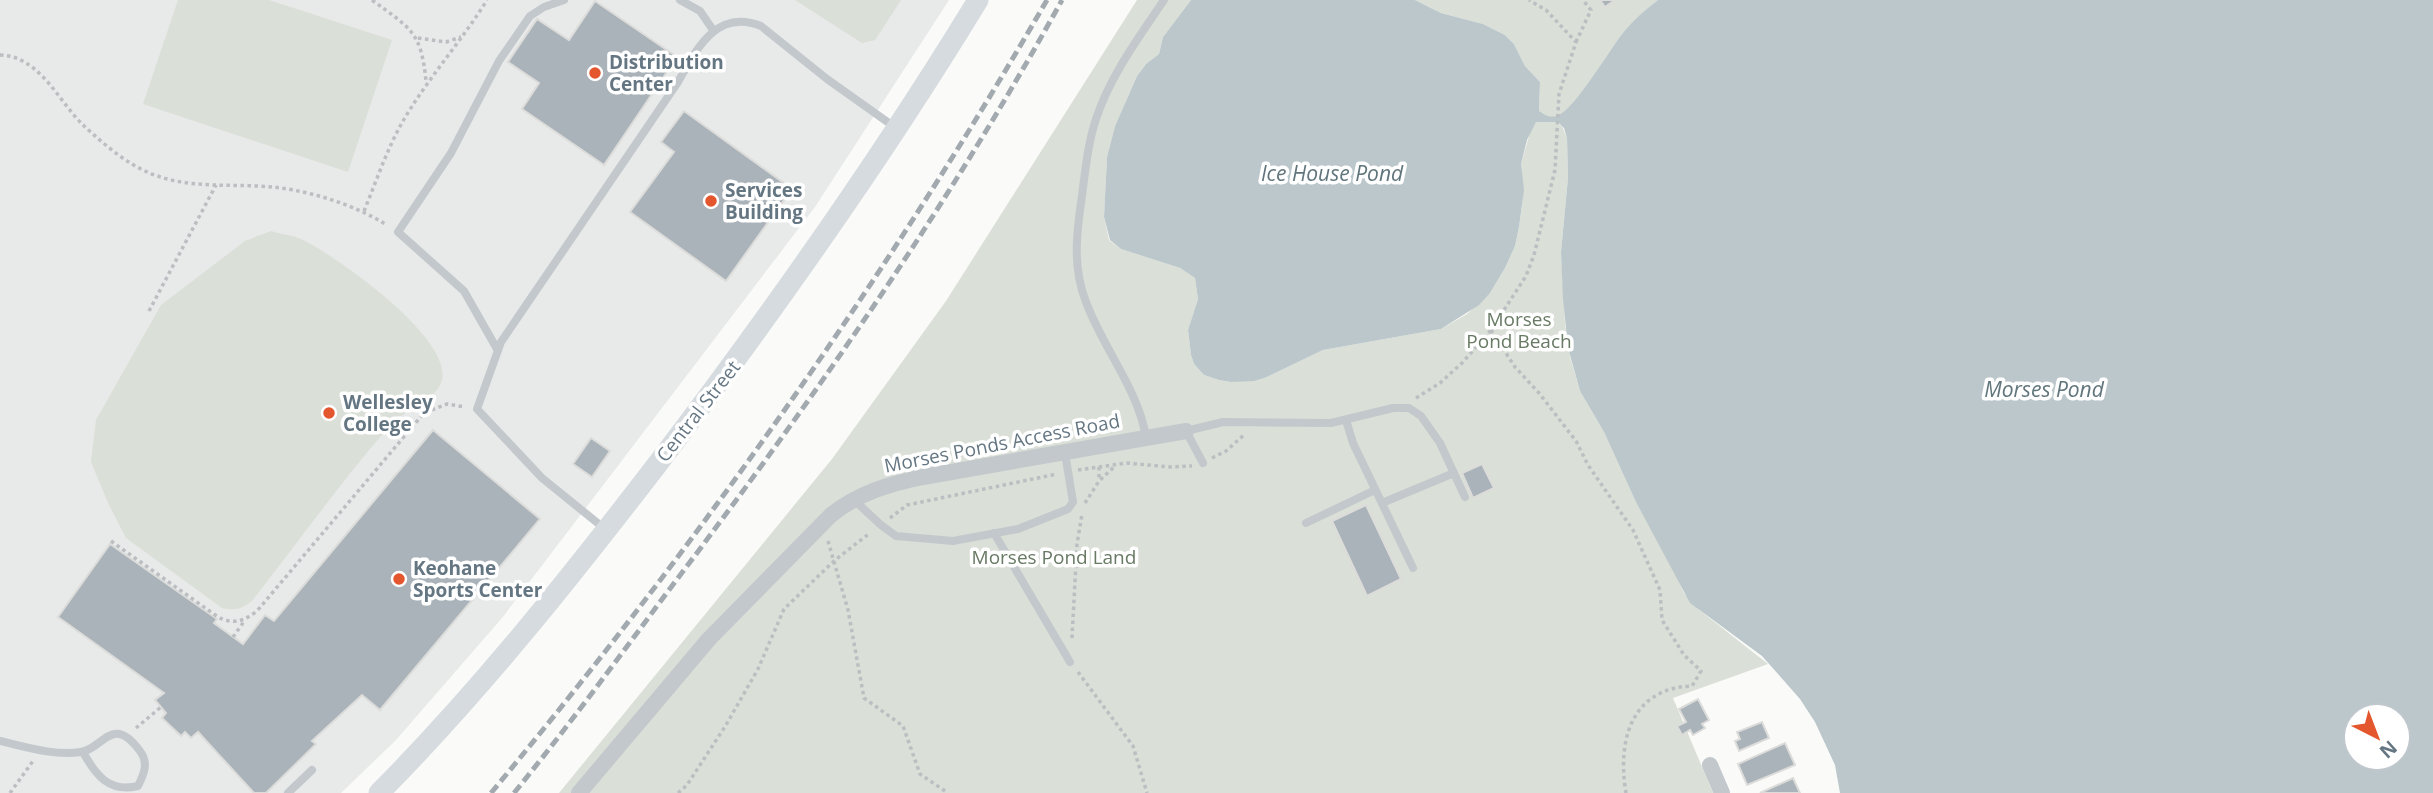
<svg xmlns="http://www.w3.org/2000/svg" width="2433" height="793" font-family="'Open Sans',sans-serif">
<rect width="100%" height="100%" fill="#fafaf8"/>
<polygon fill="#e8e9e9" points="0,0 949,0 815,207 502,618 396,740 341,793 0,793"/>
<g fill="#dadfd7">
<polygon points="178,0 269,0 392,40 348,172 143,104"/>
<polygon points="795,0 901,0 875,40 862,43"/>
<polygon points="1137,0 1191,0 1163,37 1159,54 1146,64 1137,76 1115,126 1107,157 1104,217 1109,240 1121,249 1180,268 1195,278 1198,299 1188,330 1191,355 1194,364 1204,375 1219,380 1231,382 1267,377 1323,350 1441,329 1467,314 1490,293 1505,268 1515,246 1519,227 1523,198 1521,164 1531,129 1536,122 1541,121 1554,121 1562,126 1567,138 1568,178 1561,252 1565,324 1570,357 1580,391 1604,432 1635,500 1667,555 1684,593 1698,609 1768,664 1673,698 1713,793 559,793 832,459 946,301"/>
<path d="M1415,0h243c-13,10 -25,20 -36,34 -14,18 -45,73 -63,82 -8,3 -14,-1 -20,-5l1,-29 -15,-16 -11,-22 -9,-9 -22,-11 -42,-11z"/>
<path d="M271,231c9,3 21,4 30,8 34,16 161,105 139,146 -6,12 -19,16 -29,23 -10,8 -22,19 -31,29 -45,53 -85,109 -128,164 -11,8 -16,10 -30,7l-96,-70 -17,-33 -18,-43 5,-42 65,-115 84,-64z"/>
</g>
<path fill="#bbc7cb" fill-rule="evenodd" d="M1191,0h224l26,13 42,11 22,11 9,9 11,22 15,16 -1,29c6,4 12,8 20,4 17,-8 49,-63 63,-81 11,-14 23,-24 36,-34h775v793h-593l-5,-28 -20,-43 -15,-23 -38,-43 -72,-53 -55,-103 -31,-68 -24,-41 -12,-43 -5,-49 -2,-47 7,-74 -1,-40 -3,-10 -6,-6h-22l-9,18 -6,24 3,26 -5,37 -4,19 -10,22 -15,25 -11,12 -38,24 -118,21 -56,27 -13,4 -23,1 -12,-2 -15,-5 -10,-11 -3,-9 -3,-25 10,-31 -3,-21 -15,-10 -59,-19 -11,-9 -6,-23 3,-60 8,-31 22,-50 9,-12 13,-10 4,-17zM2398,716v42h-42v-42z"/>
<g fill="#aab3b9" stroke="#dcdcda" stroke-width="2">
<polygon points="1600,0 1615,0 1605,7"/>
<polygon points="595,1 677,57 604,165 522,109 539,83 508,62 537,19 569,40"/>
<polygon points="684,111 792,189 726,281 630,212 674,152 661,142"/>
<polygon points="433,430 540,519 380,710 362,695 312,741 316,744 266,793 254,793 198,732 191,738 185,732 181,736 162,718 166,713 155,700 164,693 58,617 110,544 217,619 214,623 243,644 265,615 274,621"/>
<polygon points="591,438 610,451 592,477 573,464"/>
<polygon points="1482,464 1494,488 1473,498 1462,473"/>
<polygon points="1366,505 1401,579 1367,596 1332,521"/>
<polygon points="1698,699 1709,720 1702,724 1705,728 1693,735 1690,730 1682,735 1677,726 1686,722 1679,709"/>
<polygon points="1762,722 1769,738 1739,751 1735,741 1740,739 1737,732"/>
<polygon points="1785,743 1795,765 1747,785 1738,764"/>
<polygon points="1793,778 1800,793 1760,793"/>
</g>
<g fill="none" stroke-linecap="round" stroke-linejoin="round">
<g stroke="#bbbfc2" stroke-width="3.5" stroke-dasharray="3.5 3.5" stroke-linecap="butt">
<path d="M372,0c39,29 49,31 54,81"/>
<polyline points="418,38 446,42 461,37"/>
<polyline points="1576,42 1591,10 1583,0"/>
<path d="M0,55c39,1 58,45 82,69 15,14 33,30 50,40 52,32 106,15 161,26 33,6 66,18 94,35"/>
<path d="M364,211c12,-29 23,-62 39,-90 25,-43 58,-79 84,-121"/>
<polyline points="149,311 216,185"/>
<path d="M1491,330l24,37 24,26 37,48 12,24 45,65 27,60 2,30 22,35 17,16 -9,15c-61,2 -75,55 -66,107"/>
<polyline points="1416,398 1440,383 1462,363 1491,330 1526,276 1534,255 1555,170 1559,94 1576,42 1546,10 1529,0"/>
<polyline points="1212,458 1226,451 1245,434"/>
<polyline points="1099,467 1099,481"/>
<polyline points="1078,470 1126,463 1170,467 1192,466"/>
<polyline points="1085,503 1099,481 1115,466"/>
<polyline points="890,518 907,505 1057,474"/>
<path d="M111,541l107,76c15,8 26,4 39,-6l167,-198 23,-9 18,3"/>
<polyline points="828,541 848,610 864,698 903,726 920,774 948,793"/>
<polyline points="233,637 245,620"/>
<polyline points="1072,638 1077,544 1082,514"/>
<polyline points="1078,672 1133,746 1147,793"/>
<polyline points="136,728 161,707"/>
<polyline points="10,793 33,761"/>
<polyline points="678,793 687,785 726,725 758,669 784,609 835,560 870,533"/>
</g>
<g stroke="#c3c8cc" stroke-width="8">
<polyline points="680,0 700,11 713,30"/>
<polyline points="497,349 464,291 398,232 451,153 499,61 530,16 544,7 564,0"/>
<polyline points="1346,420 1353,443 1413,568"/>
<path d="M1146,437c-8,-48 -43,-89 -60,-135 -13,-33 -10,-65 -5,-99 4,-28 6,-57 15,-84 14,-43 43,-82 68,-119"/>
<polyline points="1203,463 1186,431 1223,422 1331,423 1393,408 1409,408 1421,416 1440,443 1465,497"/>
<polyline points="854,500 881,525 896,536 953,541 1018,529 1068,509 1073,502 1065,453"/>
<polyline points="1382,503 1454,473"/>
<polyline points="1306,523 1375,490"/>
<path d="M605,529l-63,-51 -65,-69 24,-67 177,-260c18,-32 38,-74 83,-56l66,53 69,49"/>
<polyline points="994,533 1070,662"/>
<path d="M0,741c26,6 54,15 81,11 22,-3 31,-39 59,-1 9,12 4,23 -2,35 -28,7 -42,-10 -55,-34"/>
<polyline points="288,793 312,770"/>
</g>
<g stroke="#c3c8cc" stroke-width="16">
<polyline points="1710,765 1722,793"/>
<path d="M579,793l130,-154 122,-124c27,-22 58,-31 92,-38l263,-46"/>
</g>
<path stroke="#d6dbdf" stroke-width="21" d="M379,793c101,-102 190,-214 277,-327 114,-150 224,-305 322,-466"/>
<g stroke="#a2aab0" stroke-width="5" stroke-dasharray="10 5" stroke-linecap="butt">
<path d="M491,793c207,-249 394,-513 556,-793"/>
<path d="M514,793c57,-70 110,-143 164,-215 140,-185 272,-375 384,-578"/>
</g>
</g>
<g fill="#e4572e" stroke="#fff" stroke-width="2.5">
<circle cx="595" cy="73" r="7"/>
<circle cx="711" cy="201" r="7"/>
<circle cx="329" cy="413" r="7"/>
<circle cx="399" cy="579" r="7"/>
</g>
<g text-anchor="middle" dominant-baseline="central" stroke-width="7" stroke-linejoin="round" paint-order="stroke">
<g font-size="19" font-weight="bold" fill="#657683" stroke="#fff" text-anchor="start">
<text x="609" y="62">Distribution<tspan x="609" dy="22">Center</tspan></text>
<text x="725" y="190">Services<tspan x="725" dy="22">Building</tspan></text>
<text x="343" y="402">Wellesley<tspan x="343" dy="22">College</tspan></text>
<text x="413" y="568">Keohane<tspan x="413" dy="22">Sports Center</tspan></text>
</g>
<g font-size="19" fill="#687a64" stroke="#fff">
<text x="1519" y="319">Morses<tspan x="1519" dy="22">Pond Beach</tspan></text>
<text x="1054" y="557">Morses Pond Land</text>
</g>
<g font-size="19" fill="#657683" stroke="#fff">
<text transform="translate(698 411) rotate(-52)">Central Street</text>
<text transform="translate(1002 443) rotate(-11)">Morses Ponds Access Road</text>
</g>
<g font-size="21" font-style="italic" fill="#60757c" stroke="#fff">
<text x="1332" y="173">Ice House Pond</text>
<text x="2044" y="389">Morses Pond</text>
</g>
</g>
<g transform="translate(2377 737) rotate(138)"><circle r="33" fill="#ffffff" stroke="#c1c8cd" stroke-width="2"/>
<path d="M0-5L12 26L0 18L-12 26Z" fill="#e4572e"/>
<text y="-10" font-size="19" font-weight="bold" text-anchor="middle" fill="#657683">N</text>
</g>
</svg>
